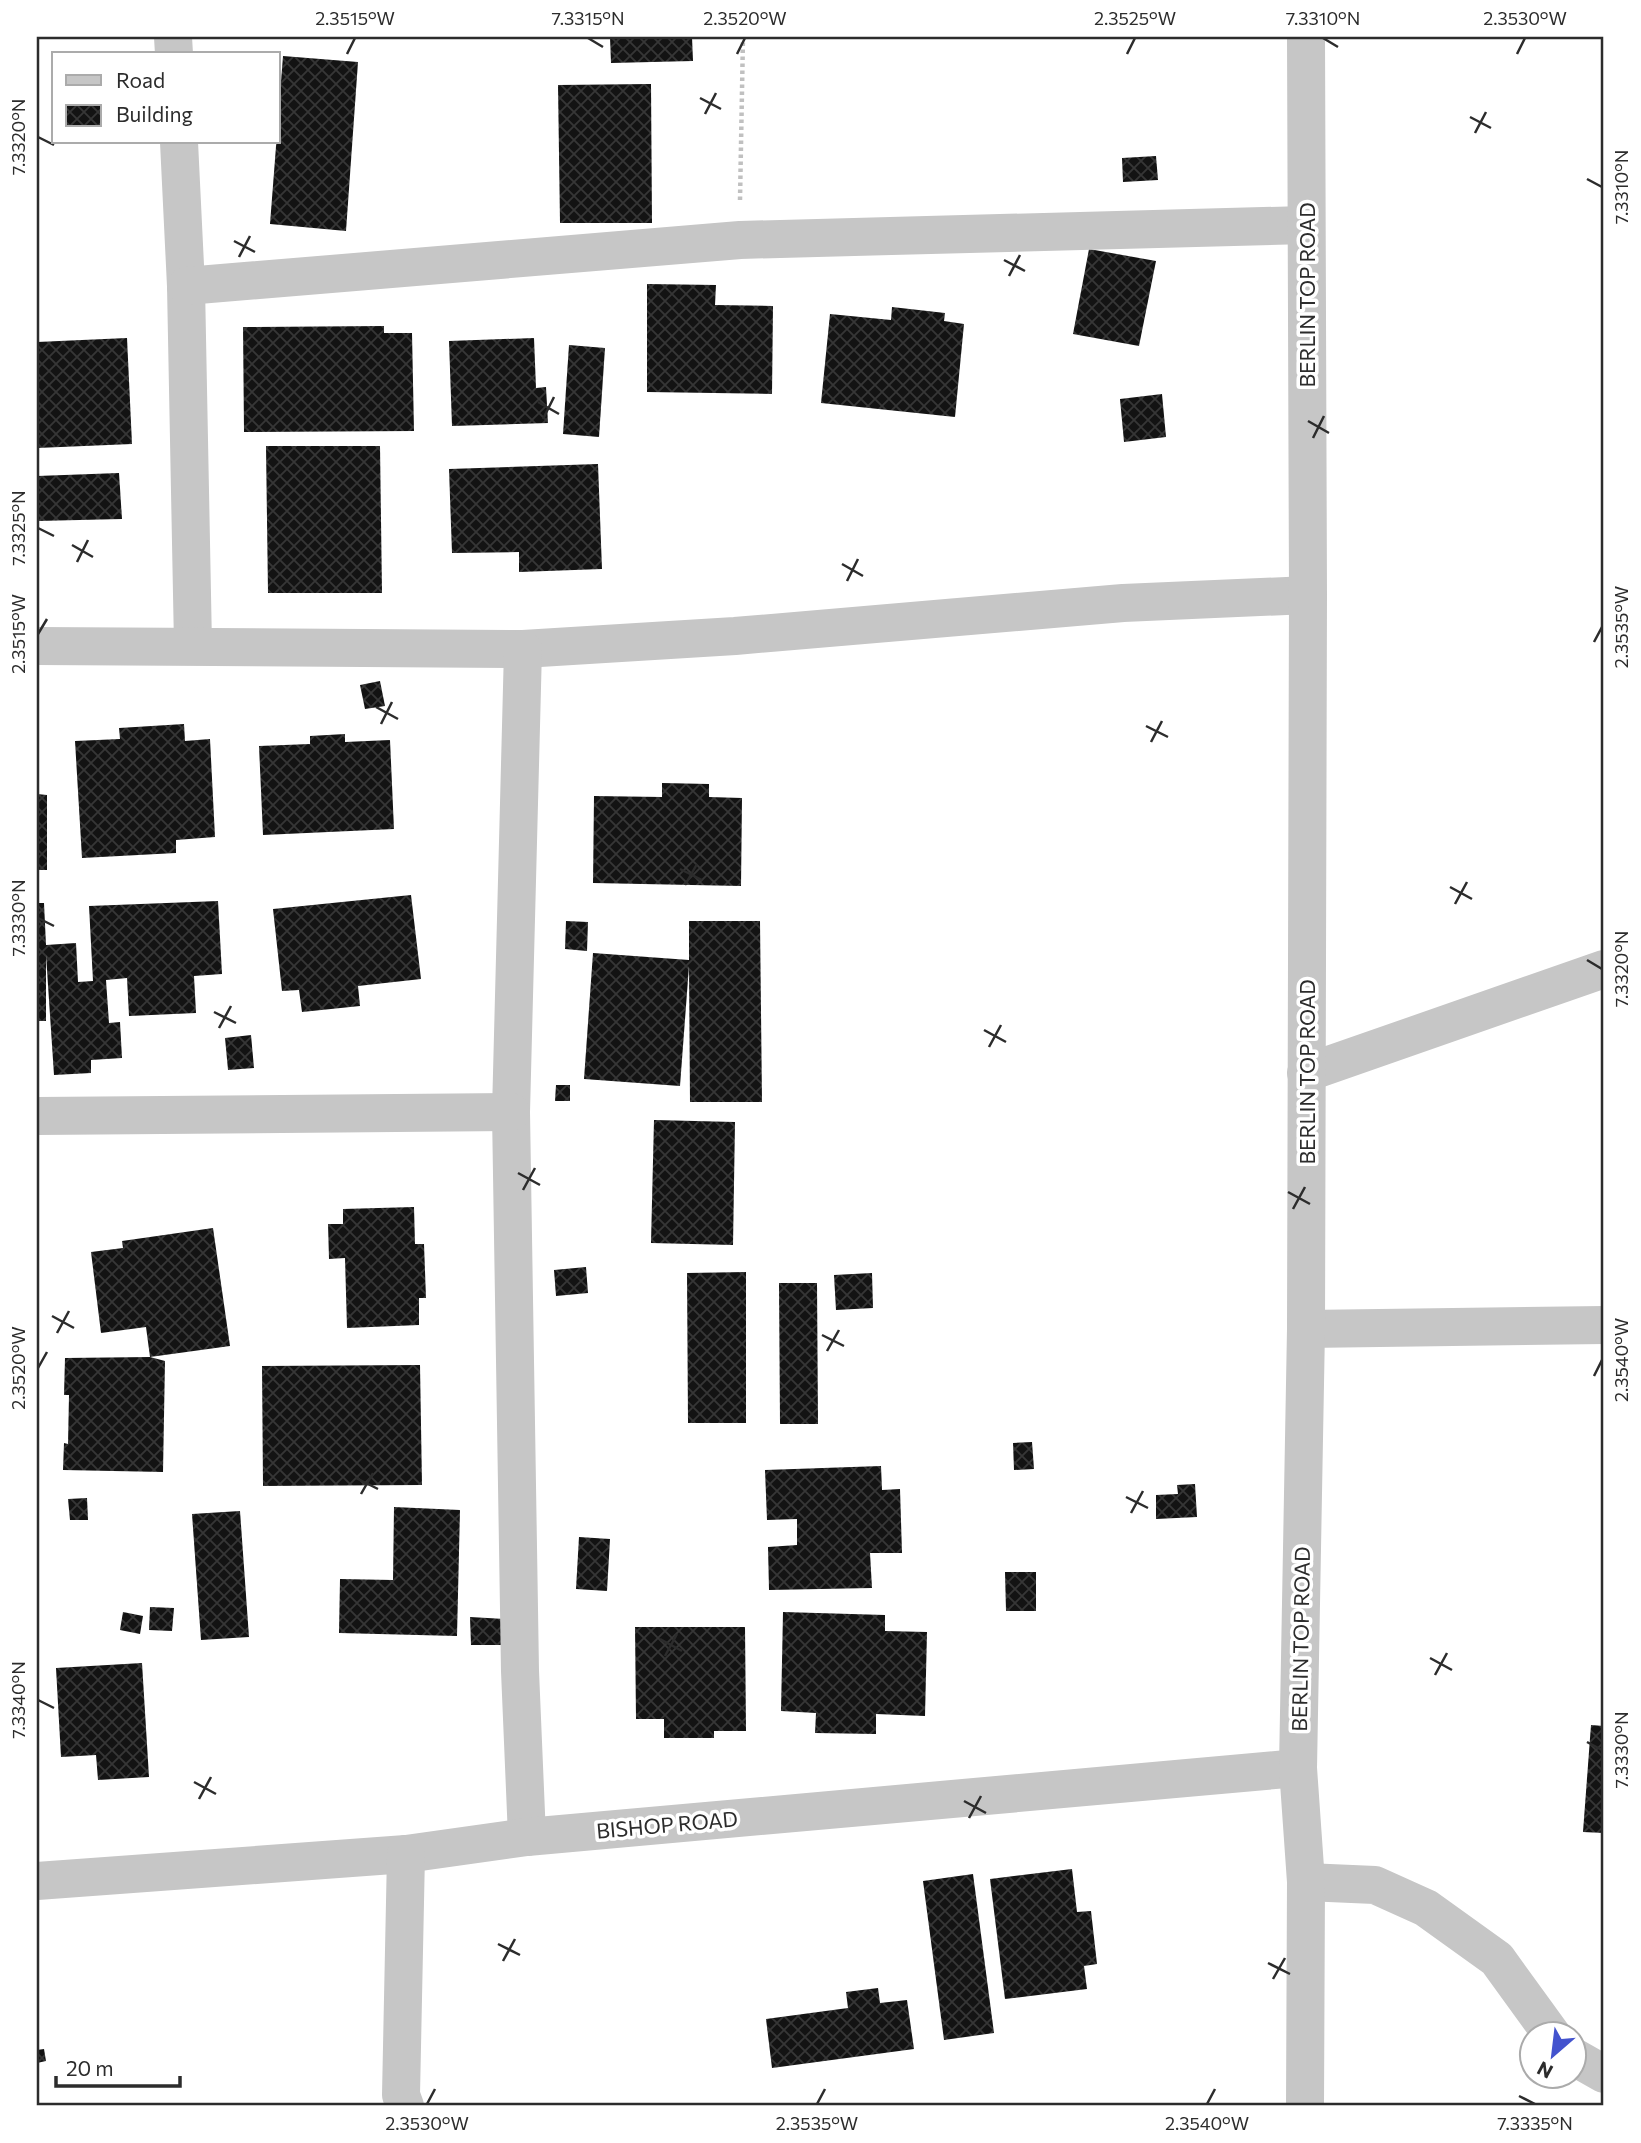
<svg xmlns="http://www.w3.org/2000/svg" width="1641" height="2143" font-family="Commissioner,sans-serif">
<defs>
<pattern id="building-cross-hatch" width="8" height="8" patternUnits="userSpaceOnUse" patternTransform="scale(1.75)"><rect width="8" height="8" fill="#131313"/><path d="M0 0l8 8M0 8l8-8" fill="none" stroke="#363636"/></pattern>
</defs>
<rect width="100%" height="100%" fill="#fff"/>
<g fill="url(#building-cross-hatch)">
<polygon points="610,37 692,37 693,61 611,63"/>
<polygon points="283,56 358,62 346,231 270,224"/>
<polygon points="651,84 652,223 560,223 558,85"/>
<polygon points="1156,156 1158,180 1123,182 1122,158"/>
<polygon points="1089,249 1156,261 1139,346 1073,334"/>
<polygon points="647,284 716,285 715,305 773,306 772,394 647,392"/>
<polygon points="892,307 945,313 944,321 964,324 955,417 821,403 830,314 891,320"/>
<polygon points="384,326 384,333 412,333 414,431 244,432 243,327"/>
<polygon points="127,338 132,444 37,448 37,342"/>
<polygon points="534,338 536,388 546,387 548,423 452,426 449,341"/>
<polygon points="569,345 605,348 599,437 563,434"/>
<polygon points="1162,394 1166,437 1124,442 1120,399"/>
<polygon points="266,446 380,446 382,593 268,593"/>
<polygon points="598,464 602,569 519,572 519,552 452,553 449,469"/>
<polygon points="119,473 122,519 37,521 37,476"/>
<polygon points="380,681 385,706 365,709 360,685"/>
<polygon points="184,724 185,741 210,739 215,837 176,840 176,853 82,858 75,741 120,739 119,728"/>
<polygon points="345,734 345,742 390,740 394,829 263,835 259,746 310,744 310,736"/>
<polygon points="662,783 709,784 709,797 742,798 741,886 593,883 594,796 662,797"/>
<polygon points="37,794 47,795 47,870 37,870"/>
<polygon points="411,895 421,979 358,986 360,1006 302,1012 299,990 282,991 273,909"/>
<polygon points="218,901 222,974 194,976 196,1013 129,1016 127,978 106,980 109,1023 120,1022 122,1058 91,1060 91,1073 54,1075 46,955 46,1021 37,1021 37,903 44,903 46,945 76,943 78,982 93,981 89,906"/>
<polygon points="566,921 588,922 587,951 565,949"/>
<polygon points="689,921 760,921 762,1102 690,1102 689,966 680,1086 584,1079 593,953 689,960"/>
<polygon points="251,1035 254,1068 228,1070 225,1038"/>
<polygon points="556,1085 570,1085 570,1101 555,1101"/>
<polygon points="654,1120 735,1122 733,1245 651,1243"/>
<polygon points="414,1207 415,1244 424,1244 426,1298 419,1298 419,1325 347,1328 345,1258 329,1259 328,1224 343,1224 343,1209"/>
<polygon points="213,1228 230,1346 150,1357 146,1327 101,1333 91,1252 123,1248 122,1241"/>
<polygon points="586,1267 588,1293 556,1296 554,1270"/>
<polygon points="746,1272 746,1423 688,1423 687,1273"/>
<polygon points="872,1273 873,1308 836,1310 834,1275"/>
<polygon points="779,1283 817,1283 818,1424 780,1424"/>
<polygon points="150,1357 165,1361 163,1472 63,1470 64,1443 68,1444 69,1395 64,1395 65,1358"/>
<polygon points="420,1365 422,1485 263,1486 262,1366"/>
<polygon points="1032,1442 1034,1469 1014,1470 1013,1443"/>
<polygon points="881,1466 882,1490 900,1489 902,1553 870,1553 872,1588 769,1590 768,1547 797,1545 797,1519 767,1520 765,1470"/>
<polygon points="1195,1484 1197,1517 1156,1519 1156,1495 1178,1494 1177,1485"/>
<polygon points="87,1498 88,1520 70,1520 68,1499"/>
<polygon points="394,1507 460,1510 457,1636 339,1633 340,1579 393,1580"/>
<polygon points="240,1511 249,1637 201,1640 192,1514"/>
<polygon points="579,1537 610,1539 607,1591 576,1589"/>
<polygon points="1005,1572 1036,1572 1036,1611 1006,1611"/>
<polygon points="150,1607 174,1608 172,1631 149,1630"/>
<polygon points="123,1612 143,1616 140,1634 120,1630"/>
<polygon points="783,1612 885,1615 885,1631 927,1632 925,1716 876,1714 876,1734 815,1733 816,1713 781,1711"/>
<polygon points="470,1617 505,1619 505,1645 471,1645"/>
<polygon points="635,1627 745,1627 746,1731 714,1731 714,1738 664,1738 664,1719 636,1719"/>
<polygon points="142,1663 149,1777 98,1780 96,1755 61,1757 56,1668"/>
<polygon points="1591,1725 1604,1726 1604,1833 1583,1832"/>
<polygon points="1072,1869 1077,1912 1091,1911 1097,1964 1084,1966 1087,1989 1005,1999 990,1879"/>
<polygon points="973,1874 994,2033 944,2040 923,1881"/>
<polygon points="878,1988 880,2003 907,2000 914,2049 772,2068 766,2019 848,2008 846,1992"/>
<polygon points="44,2049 46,2061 37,2063 37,2050"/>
</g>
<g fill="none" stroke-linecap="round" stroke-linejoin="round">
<polyline stroke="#c0c0c0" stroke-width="4.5" stroke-dasharray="3.5 3.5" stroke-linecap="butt" points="740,200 743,37"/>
<g stroke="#c6c6c6" stroke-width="38">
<polyline points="173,37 174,54"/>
<polyline points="179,142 186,286 193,645"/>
<polyline points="186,286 740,240 1305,225"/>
<polyline points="37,646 523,649 735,636 1123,603 1308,595"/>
<polyline points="523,649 511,1112 520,1671 527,1837"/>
<polyline points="1306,1073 1604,969"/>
<polyline points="37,1116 511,1112"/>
<polyline points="1306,1329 1604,1325"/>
<polyline points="37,1881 406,1854 527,1837 1298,1768"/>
<polyline points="1306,1882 1375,1885 1426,1908 1497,1959 1552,2035"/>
<polyline points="1574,2057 1604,2074"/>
<polyline points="405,2106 401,2095 406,1854"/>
</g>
<polyline stroke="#c6c6c6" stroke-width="38" points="1305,2106 1306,1882 1298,1768 1306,1329 1308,595 1306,37"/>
</g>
<path fill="none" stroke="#2c2c2c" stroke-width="2.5" d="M588,38l15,9M1323,38l15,9M347,54l8,-16M737,54l8,-16M1127,54l8,-16M1517,54l8,-16M700,98l21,11M705,114l11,-21M1470,117l21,11M1475,133l11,-21M38,137l16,8M1587,179l15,8M234,241l21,11M239,257l11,-21M1004,260l21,11M1009,276l11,-21M538,402l21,12M543,419l11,-22M1308,421l21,12M1313,438l11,-22M38,528l16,8M72,545l21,12M77,562l11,-22M842,564l21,12M847,581l11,-22M38,634l9,-15M1594,642l8,-15M376,707l22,12M381,724l11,-22M1146,726l22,11M1151,742l11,-21M680,869l22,11M685,885l12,-21M1450,887l22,12M1455,904l12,-22M38,918l16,8M1587,960l15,9M214,1012l22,11M219,1028l12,-22M984,1030l22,12M989,1047l12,-22M518,1173l22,12M523,1190l12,-22M1288,1192l22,12M1293,1209l12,-22M52,1316l22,12M57,1333l12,-22M822,1335l22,11M827,1351l12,-21M38,1368l9,-16M1594,1376l8,-16M356,1478l22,11M361,1494l12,-21M1126,1497l22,11M1131,1513l12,-22M660,1639l22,12M665,1656l12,-22M1430,1658l22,12M1435,1675l12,-22M38,1700l16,8M1587,1742l15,8M194,1782l22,12M199,1799l12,-22M964,1801l22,12M969,1818l12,-22M498,1944l22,11M503,1961l12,-22M1268,1963l22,11M1273,1979l12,-21M1519,2096l16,8M427,2104l8,-15M817,2104l8,-15M1207,2104l8,-15"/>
<g text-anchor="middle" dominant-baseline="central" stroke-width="7" stroke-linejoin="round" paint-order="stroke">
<g font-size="21" fill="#2c2c2c" stroke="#fff">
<text transform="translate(1306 295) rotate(-90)">BERLIN TOP ROAD</text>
<text transform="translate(1306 1072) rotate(-90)">BERLIN TOP ROAD</text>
<text transform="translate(1300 1639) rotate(-89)">BERLIN TOP ROAD</text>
<text transform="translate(667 1824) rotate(-5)">BISHOP ROAD</text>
</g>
</g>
<rect width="1641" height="2143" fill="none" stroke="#ffffff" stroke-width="77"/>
<rect x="52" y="52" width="228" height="91" fill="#ffffff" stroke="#ababab" stroke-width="2"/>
<rect x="66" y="75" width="35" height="10" fill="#c6c6c6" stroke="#ababab" stroke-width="2"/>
<text x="116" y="88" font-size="21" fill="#2c2c2c">Road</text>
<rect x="66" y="105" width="35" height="21" fill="url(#building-cross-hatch)" stroke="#ababab" stroke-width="2"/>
<text x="116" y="122" font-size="21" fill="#2c2c2c">Building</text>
<g transform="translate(1553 2055) rotate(208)"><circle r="33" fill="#ffffff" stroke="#ababab" stroke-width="2"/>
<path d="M0-5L12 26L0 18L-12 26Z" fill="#4353ce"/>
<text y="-10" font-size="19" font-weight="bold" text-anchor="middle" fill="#2c2c2c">N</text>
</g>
<path d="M56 2076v10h124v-10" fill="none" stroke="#2c2c2c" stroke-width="3.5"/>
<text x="66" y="2076" font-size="21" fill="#2c2c2c" stroke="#ffffff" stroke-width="5" paint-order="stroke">20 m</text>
<rect x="38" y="38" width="1564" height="2066" fill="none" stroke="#2c2c2c" stroke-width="2.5"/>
<g font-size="18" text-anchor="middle" fill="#2c2c2c">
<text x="355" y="25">2.3515°W</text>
<text x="588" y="25">7.3315°N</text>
<text x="745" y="25">2.3520°W</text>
<text x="1135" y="25">2.3525°W</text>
<text x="1323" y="25">7.3310°N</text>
<text x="1525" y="25">2.3530°W</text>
<text transform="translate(19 137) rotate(-90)" y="6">7.3320°N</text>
<text transform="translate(1622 187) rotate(-90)" y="6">7.3310°N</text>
<text transform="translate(19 528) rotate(-90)" y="6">7.3325°N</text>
<text transform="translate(1622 627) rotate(-90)" y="6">2.3535°W</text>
<text transform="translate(19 634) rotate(-90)" y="6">2.3515°W</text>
<text transform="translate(19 918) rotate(-90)" y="6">7.3330°N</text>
<text transform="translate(1622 969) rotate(-90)" y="6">7.3320°N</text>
<text transform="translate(1622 1360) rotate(-90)" y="6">2.3540°W</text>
<text transform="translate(19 1368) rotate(-90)" y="6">2.3520°W</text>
<text transform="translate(19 1700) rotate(-90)" y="6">7.3340°N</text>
<text transform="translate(1622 1750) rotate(-90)" y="6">7.3330°N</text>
<text x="427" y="2130">2.3530°W</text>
<text x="817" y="2130">2.3535°W</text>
<text x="1207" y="2130">2.3540°W</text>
<text x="1535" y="2130">7.3335°N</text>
</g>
</svg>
